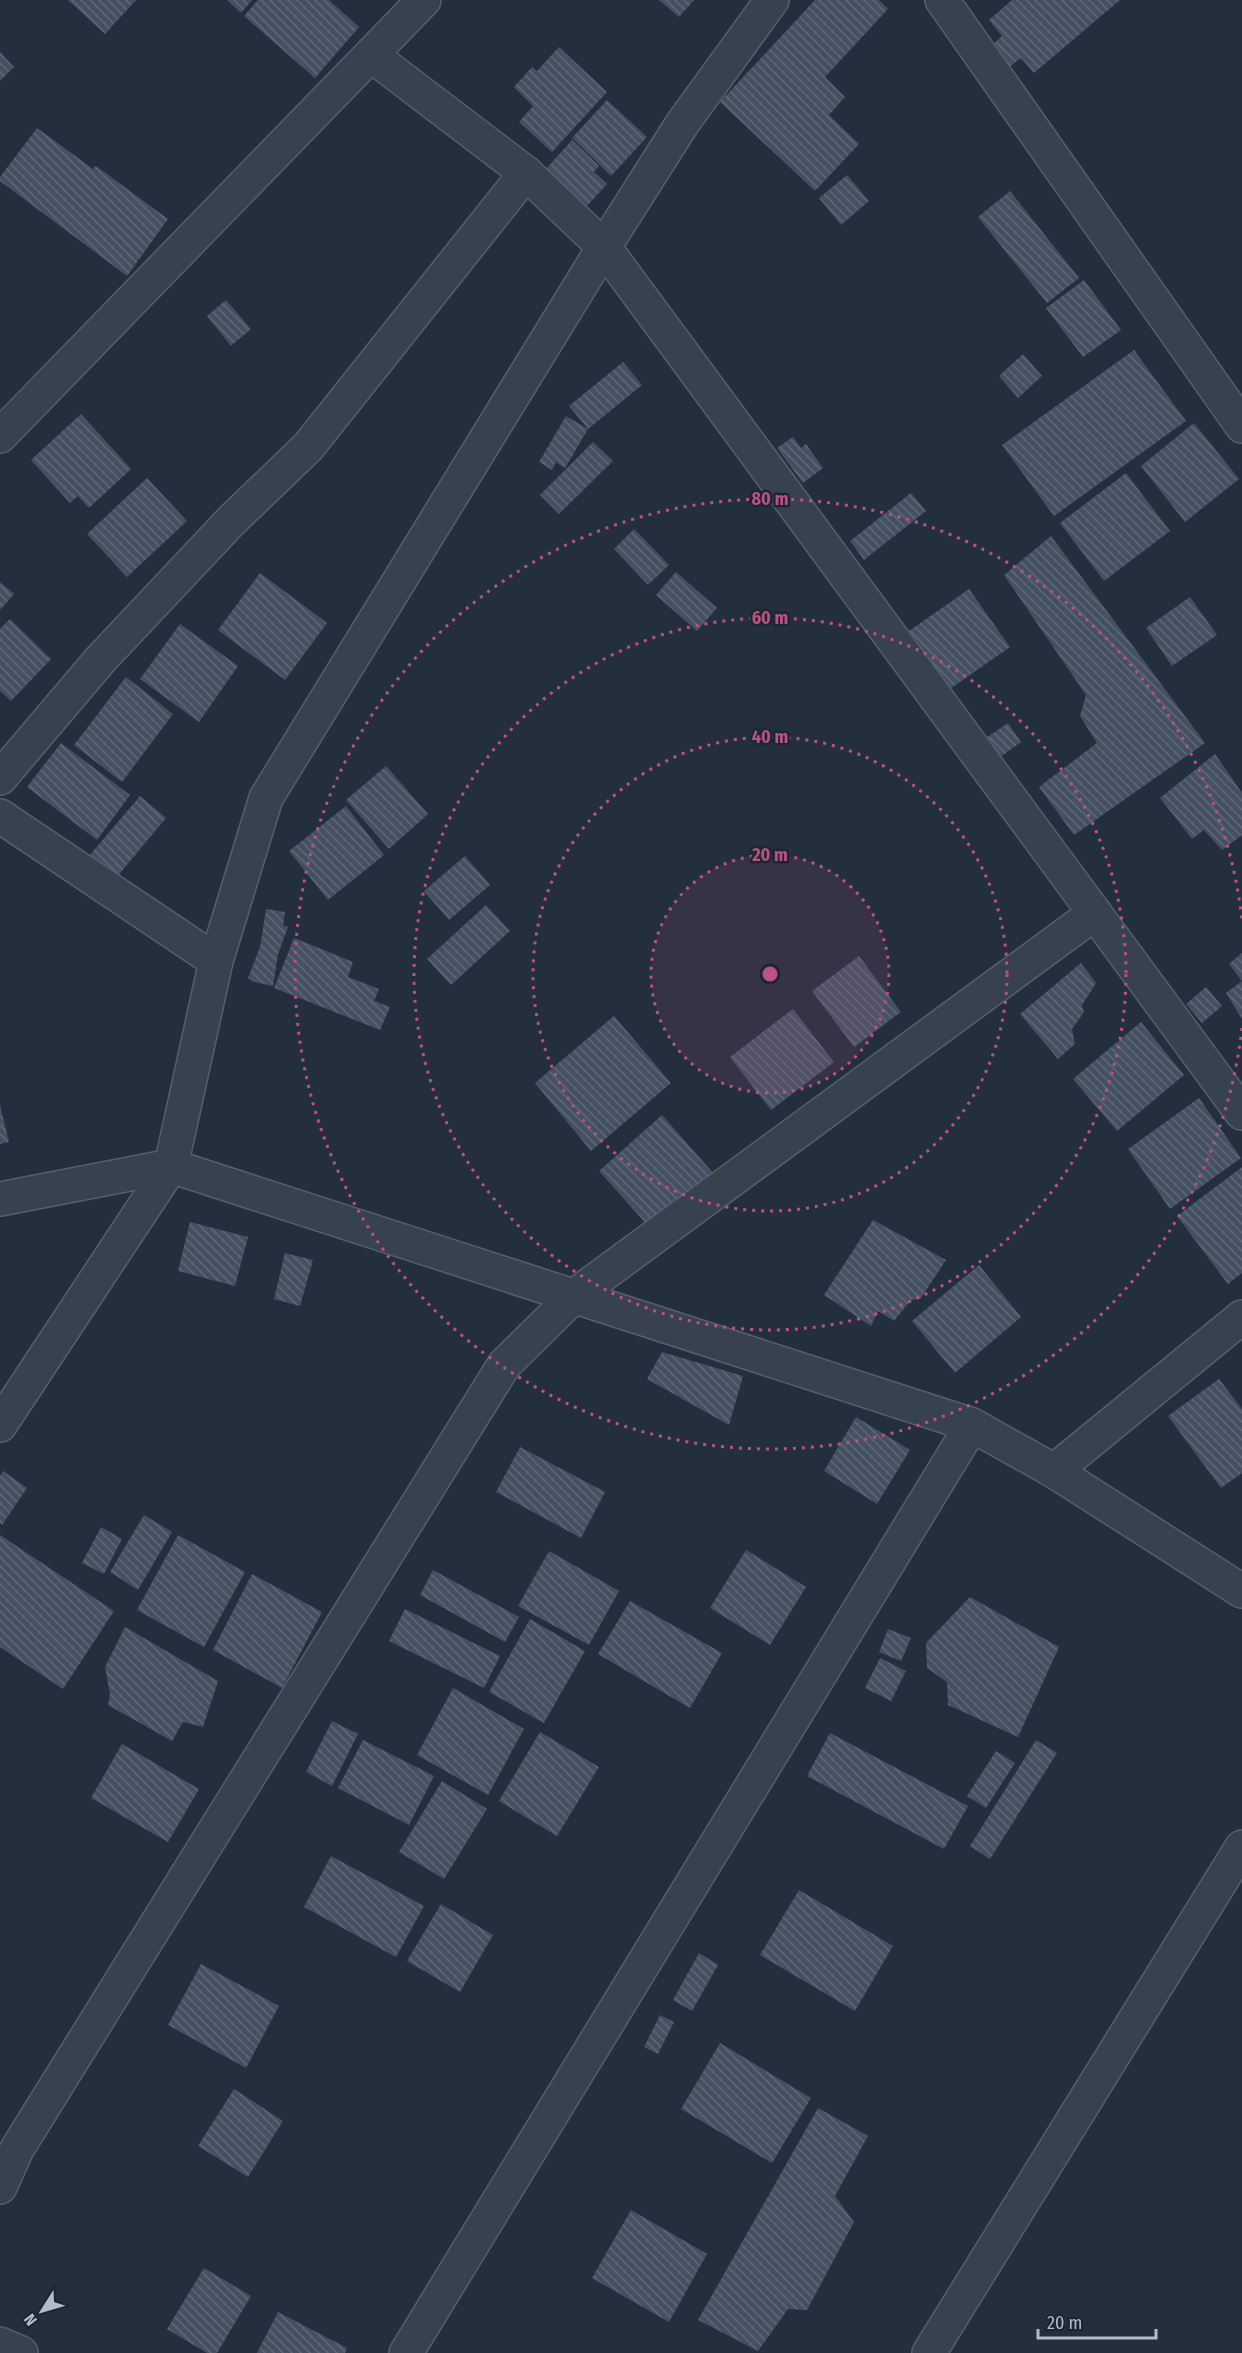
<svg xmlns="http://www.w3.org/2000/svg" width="1242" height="2353" font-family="'Fira Sans Condensed',sans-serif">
<defs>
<pattern id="building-back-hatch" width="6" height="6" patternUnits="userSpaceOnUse" patternTransform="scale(1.5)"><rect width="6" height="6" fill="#455162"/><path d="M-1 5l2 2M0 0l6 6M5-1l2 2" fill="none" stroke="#5d6877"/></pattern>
</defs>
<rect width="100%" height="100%" fill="#242f3e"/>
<g fill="url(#building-back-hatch)">
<polygon points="68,0 136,0 105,34"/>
<polygon points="227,0 252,0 241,13"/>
<polygon points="258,0 329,0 359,27 315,78 244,16"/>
<polygon points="659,0 694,0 679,17"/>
<polygon points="815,0 879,0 888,9 825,77 845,97 829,115 859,144 815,191 720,102"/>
<polygon points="1012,0 1120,0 1034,73 1021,58 1008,68 990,47 1002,36 989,20"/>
<polygon points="559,47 607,92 552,152 519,122 533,106 514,87 532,67 537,71"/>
<polygon points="0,52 14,67 0,81"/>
<polygon points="607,100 647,137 611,176 572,138"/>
<polygon points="37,128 93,169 96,166 168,219 127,276 0,181 0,177"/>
<polygon points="572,140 599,166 594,172 607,184 586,207 546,169"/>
<polygon points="847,175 869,201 841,225 819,198"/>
<polygon points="1010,191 1079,278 1047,303 978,217"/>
<polygon points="1084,280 1121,330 1083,357 1046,308"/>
<polygon points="226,300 251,329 231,346 207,316"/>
<polygon points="1134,350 1186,421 1054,516 1002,445"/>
<polygon points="1023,354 1042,376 1018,398 999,376"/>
<polygon points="623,362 642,385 588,429 569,406"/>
<polygon points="81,414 131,469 89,508 78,496 70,503 31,460"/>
<polygon points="566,416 588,429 565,468 556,462 552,470 539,462"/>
<polygon points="1194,423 1239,479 1185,522 1141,466"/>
<polygon points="793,437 801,448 806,444 823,468 803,483 777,448"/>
<polygon points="593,442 613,461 559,514 540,495"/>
<polygon points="1126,473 1170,531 1104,581 1060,523"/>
<polygon points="147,478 187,521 127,577 87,534"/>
<polygon points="911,493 926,511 864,560 850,541"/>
<polygon points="634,529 669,565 648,585 614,549"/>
<polygon points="1051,536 1205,743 1074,835 1039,787 1097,743 1080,716 1086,695 1004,575"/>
<polygon points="676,572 717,608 697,631 656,595"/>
<polygon points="260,573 327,623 285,680 218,630"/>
<polygon points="0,582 14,594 0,610"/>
<polygon points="969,589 1010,647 950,689 909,631"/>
<polygon points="1190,597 1217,635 1172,666 1146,628"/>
<polygon points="10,619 51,659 11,701 0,691 0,629"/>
<polygon points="180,624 238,666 199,722 140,679"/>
<polygon points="126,677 173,714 122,782 74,745"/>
<polygon points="1008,723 1021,742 999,758 986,738"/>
<polygon points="61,743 130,795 97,840 27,787"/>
<polygon points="1215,754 1242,793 1242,835 1222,850 1204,830 1192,839 1160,798"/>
<polygon points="386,766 428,814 389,849 346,800"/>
<polygon points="140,796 166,818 111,884 84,862"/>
<polygon points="346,806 384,855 328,900 289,851"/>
<polygon points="465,856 490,885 449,920 424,891"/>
<polygon points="486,905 510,931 451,985 427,959"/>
<polygon points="266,909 285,912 283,925 288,927 278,954 273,986 254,982 248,978 260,947"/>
<polygon points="294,938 353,962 348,977 379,989 374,1001 390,1007 380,1030 274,988"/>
<polygon points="1242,953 1242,1019 1226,993 1242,981 1229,964"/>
<polygon points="859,956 901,1012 854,1047 812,991"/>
<polygon points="1081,963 1096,983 1082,1005 1084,1012 1072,1029 1075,1044 1058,1059 1020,1014"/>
<polygon points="1206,987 1222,1006 1202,1023 1186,1004"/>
<polygon points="793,1009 834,1062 771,1110 730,1057"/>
<polygon points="614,1016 671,1083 591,1151 535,1083"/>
<polygon points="1141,1022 1184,1075 1117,1131 1073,1079"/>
<polygon points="1199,1098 1241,1158 1170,1209 1128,1149"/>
<polygon points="0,1105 9,1142 0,1144"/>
<polygon points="662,1115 714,1174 651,1229 599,1171"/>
<polygon points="1242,1167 1242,1273 1228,1284 1177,1216"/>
<polygon points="873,1220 946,1260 921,1298 911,1300 894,1321 878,1311 871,1326 824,1295"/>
<polygon points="190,1222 248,1237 235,1286 178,1271"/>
<polygon points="285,1253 313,1260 300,1306 274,1299"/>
<polygon points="979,1265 1021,1317 955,1373 912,1321"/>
<polygon points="662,1352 743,1376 729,1425 647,1379"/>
<polygon points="1219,1379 1242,1409 1242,1473 1221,1488 1168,1416"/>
<polygon points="856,1417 910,1450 877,1504 824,1471"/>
<polygon points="520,1447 605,1492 581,1538 496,1492"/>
<polygon points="3,1471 27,1488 2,1525 0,1523 0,1476"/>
<polygon points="144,1515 172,1532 138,1590 110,1572"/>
<polygon points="101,1527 122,1539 104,1574 82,1563"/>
<polygon points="0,1535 114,1611 63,1689 0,1647"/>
<polygon points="178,1535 245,1572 204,1647 137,1610"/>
<polygon points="746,1550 806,1587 770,1645 710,1608"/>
<polygon points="549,1551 619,1591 589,1645 518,1606"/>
<polygon points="433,1570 519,1617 505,1642 420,1595"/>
<polygon points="252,1574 322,1612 282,1688 213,1650"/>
<polygon points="970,1597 1059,1647 1018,1737 948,1705 947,1682 927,1668 926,1643"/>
<polygon points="630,1601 722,1653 690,1708 598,1654"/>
<polygon points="405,1609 500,1656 484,1688 389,1641"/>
<polygon points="530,1619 585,1651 544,1723 489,1692"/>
<polygon points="125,1627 218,1681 203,1727 183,1722 172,1741 108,1705 110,1694 105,1667"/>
<polygon points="888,1629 911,1638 901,1661 879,1652"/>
<polygon points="880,1658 906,1671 891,1701 865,1688"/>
<polygon points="453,1688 524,1729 488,1795 417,1755"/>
<polygon points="332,1721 358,1734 332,1786 306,1772"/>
<polygon points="540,1732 599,1767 557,1836 499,1801"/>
<polygon points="830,1733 968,1806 944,1849 807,1776"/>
<polygon points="363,1740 434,1776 409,1825 338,1788"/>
<polygon points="1036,1740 1057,1753 990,1859 970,1846"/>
<polygon points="122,1744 199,1789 168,1842 91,1798"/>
<polygon points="996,1751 1015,1763 986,1808 967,1796"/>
<polygon points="442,1781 487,1809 444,1879 399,1852"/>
<polygon points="331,1856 424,1906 396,1957 304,1907"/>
<polygon points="799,1890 893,1946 855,2011 760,1955"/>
<polygon points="441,1904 493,1935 460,1992 407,1961"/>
<polygon points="699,1953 718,1965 692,2011 673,2000"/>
<polygon points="201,1964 279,2006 246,2068 168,2025"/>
<polygon points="660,2015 674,2022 658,2054 644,2047"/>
<polygon points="720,2043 811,2098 772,2163 681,2109"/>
<polygon points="234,2089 283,2121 248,2177 198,2146"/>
<polygon points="818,2108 868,2136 835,2196 854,2222 807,2310 788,2309 758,2351 698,2320"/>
<polygon points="631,2210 707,2254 669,2322 592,2278"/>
<polygon points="204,2268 251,2296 217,2353 207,2353 167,2329"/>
<polygon points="278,2312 347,2348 345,2353 257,2353"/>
</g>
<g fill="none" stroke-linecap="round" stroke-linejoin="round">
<defs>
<g id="street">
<polyline points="942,0 1242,426"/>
<polyline points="371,55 526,173 604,247 1242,1113"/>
<polyline points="0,436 424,0"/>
<polyline points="0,778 101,659 231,521 308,447 526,173"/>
<polyline points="0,816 216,961"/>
<polyline points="0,1199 171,1166 972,1425 1054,1471 1242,1317"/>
<polyline points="0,1425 171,1166 216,961 266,798 604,247 682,124 772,0"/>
<polyline points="1054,1471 1242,1591"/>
<polyline points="0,2187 17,2149 504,1365 574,1296 1095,913"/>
<polyline points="0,2344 21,2353"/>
<polyline points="406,2353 972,1425"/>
<polyline points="929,2353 1242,1847"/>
</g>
</defs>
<use href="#street" stroke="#565f6c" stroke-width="36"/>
<use href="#street" stroke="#38414e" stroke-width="33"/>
</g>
<circle cx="770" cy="974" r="119" fill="#bd5182" fill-opacity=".12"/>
<g fill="none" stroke="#bd5182" stroke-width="3" stroke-dasharray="3 6">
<circle cx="770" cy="974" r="119"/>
<circle cx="770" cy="974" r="237"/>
<circle cx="770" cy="974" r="356"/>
<path d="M1242 1028A475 475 0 1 1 1242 920"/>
</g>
<circle cx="770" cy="974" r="9" fill="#bd5182" stroke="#1d2633" stroke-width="3"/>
<g font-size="18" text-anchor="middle" font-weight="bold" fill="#bd5182" stroke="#1d2633" stroke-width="5" stroke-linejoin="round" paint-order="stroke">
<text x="770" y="505">80 m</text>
<text x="770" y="624">60 m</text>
<text x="770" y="743">40 m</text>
<text x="770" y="861">20 m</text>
</g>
<g transform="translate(42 2311) rotate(233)" stroke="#1d2633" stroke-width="4.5" paint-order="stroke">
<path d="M0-4.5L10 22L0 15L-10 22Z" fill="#b4bcc9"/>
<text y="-9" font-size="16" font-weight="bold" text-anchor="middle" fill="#b4bcc9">N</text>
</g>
<path d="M1038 2329v9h118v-9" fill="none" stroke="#b4bcc9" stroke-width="3"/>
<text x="1047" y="2329" font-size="18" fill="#b4bcc9" stroke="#1d2633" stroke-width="4.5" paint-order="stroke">20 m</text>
</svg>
